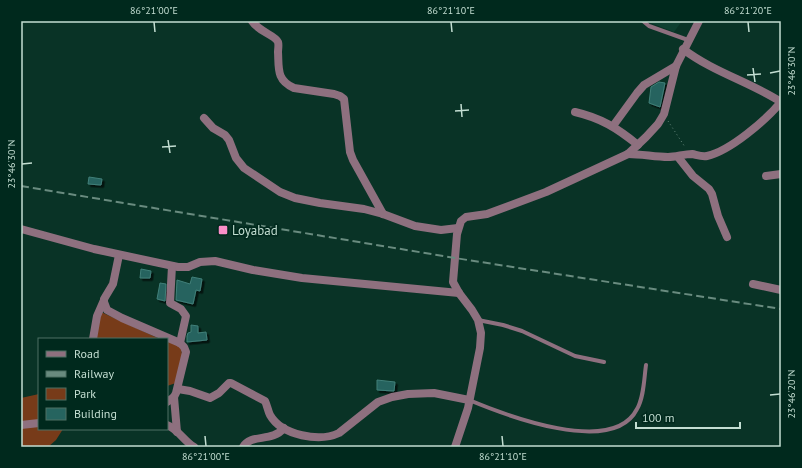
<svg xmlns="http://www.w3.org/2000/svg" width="802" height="468" font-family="'PT Sans',sans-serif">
<defs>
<filter id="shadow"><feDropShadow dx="2.5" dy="2.5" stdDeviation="0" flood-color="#0009"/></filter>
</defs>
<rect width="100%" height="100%" fill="#093326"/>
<polygon fill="#0e4031" points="646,21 682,21 674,32"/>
<g fill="#773b19">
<polygon points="101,312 160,339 96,339"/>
<polygon points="167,341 181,345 182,355 176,383 167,386"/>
<polygon points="39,394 39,429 63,429 56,440 48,447 21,447 21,398"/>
</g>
<g fill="#26645f" stroke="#417f79" filter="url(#shadow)">
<polygon points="659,82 665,83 660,107 649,103 651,87"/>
<polygon points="89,177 102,179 101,185 88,184"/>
<polygon points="141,269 151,271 150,278 140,278"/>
<polygon points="192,277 202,279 200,291 196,290 193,304 176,300 177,280 190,284"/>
<polygon points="160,283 166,284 165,301 157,299"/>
<polygon points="191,325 198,326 198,333 206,332 207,340 187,342 187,336 188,333 191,332"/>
<polygon points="377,380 395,382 394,391 377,390"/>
</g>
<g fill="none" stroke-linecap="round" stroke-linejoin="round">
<polyline stroke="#66887c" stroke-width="1" stroke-dasharray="1 3" stroke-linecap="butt" points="668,121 685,147"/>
<g stroke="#8e707f" stroke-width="4">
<polyline points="643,21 649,26 688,40"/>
<polyline points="478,320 503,325 522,331 575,356 604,362"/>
<path d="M469,400c36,15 144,57 168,9 7,-12 7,-30 9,-44"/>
</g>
<g stroke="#8e707f" stroke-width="8">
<path d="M252,21c7,11 23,14 26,21 1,3 0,7 0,10 1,16 -2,28 16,36l40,6 6,2 4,3 6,53 3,8 30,54"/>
<path d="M683,49c30,23 67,33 98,53"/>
<path d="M575,112c26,6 42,16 63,33"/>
<polyline points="204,118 213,128 225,135 229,140 236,158 244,168 280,192 295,198 320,203 364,209 383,214 415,226 441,230 458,228"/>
<polyline points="613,126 637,93 644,85 676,66"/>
<path d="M628,154c14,0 27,3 40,3 8,0 16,-3 24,-3 5,1 10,3 15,2 23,-5 59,-36 74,-54"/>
<polyline points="678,157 693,176 709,189 712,194 718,216 727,237"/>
<polyline points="766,176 781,174"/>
<polyline points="21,229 94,249 178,267 188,267 200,262 215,261 253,270 302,278 459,293"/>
<polyline points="119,255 113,284 104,299 104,302 107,310 122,318 180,343 184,347 186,352 176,393 174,397 167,402"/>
<polyline points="172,266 170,303 181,309 186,316 180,343"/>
<polyline points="753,284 781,290"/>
<polyline points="93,339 97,316 104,300"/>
<path d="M178,389l12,2 20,7 9,-5 10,-10h2l34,18c2,4 3,10 5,14 12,21 50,27 69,18l39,-31 14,-5 16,-3 26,-1 35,7"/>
<polyline points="174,397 177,432"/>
<polyline points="21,425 39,423"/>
<path d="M167,425c11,4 17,16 27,22"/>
<path d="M243,447c8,-14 29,-4 41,-19"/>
</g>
<polyline stroke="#8e707f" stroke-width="8" points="455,447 468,408 480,348 481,333 478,320 472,310 459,293 453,282 457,234 461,221 466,217 487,214 546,192 628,154 646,137 658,124 664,114 676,66 699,21"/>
<polyline stroke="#698b7f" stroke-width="2" stroke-dasharray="8 4" stroke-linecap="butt" points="21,186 455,258 781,309"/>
</g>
<path fill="none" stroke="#c3ded2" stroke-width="1.5" d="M154,22l1,10M451,22l1,10M748,22l1,10M753,68l2,14M770,73l10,-2M747,75l14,-1M461,104l1,13M455,111l14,-1M168,140l2,13M162,147l14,-1M22,164l10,-1M770,395l10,-1M205,436l1,10M502,436l1,10"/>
<rect fill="#fa8fc8" stroke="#00291d" stroke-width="1.5" x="218" y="225" width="10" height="10" rx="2"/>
<g text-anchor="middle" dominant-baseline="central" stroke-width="3.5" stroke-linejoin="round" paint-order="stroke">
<g font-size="13" fill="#c3ded2" stroke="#00291d" text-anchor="start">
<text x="232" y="230">Loyabad</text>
</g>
</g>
<rect width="802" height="468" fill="none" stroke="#00291d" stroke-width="44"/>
<rect x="38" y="338" width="130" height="92" fill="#00291d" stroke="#4e7165"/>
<rect x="46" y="351" width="20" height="6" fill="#8e707f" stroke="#4e7165"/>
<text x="74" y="358" font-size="12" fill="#c3ded2">Road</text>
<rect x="46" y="371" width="20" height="6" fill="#698b7f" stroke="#4e7165"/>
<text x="74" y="378" font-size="12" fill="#c3ded2">Railway</text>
<rect x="46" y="388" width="20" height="12" fill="#773b19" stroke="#4e7165"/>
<text x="74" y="398" font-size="12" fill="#c3ded2">Park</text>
<rect x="46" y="408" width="20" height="12" fill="#26645f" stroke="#4e7165"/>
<text x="74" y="418" font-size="12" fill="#c3ded2">Building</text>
<path d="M636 422v6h104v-6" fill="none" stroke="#c3ded2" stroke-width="2"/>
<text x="642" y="422" font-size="12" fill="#c3ded2" stroke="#00291d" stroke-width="3" paint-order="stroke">100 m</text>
<rect x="22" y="22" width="758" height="424" fill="none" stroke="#c3ded2" stroke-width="1.5"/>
<g font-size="10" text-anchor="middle" fill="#c3ded2">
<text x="154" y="14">86°21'00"E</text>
<text x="451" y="14">86°21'10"E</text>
<text x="748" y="14">86°21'20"E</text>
<text transform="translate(791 71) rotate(-90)" y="4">23°46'30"N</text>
<text transform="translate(11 164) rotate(-90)" y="4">23°46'30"N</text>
<text transform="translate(791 394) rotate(-90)" y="4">23°46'20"N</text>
<text x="206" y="460">86°21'00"E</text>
<text x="503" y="460">86°21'10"E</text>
</g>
</svg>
